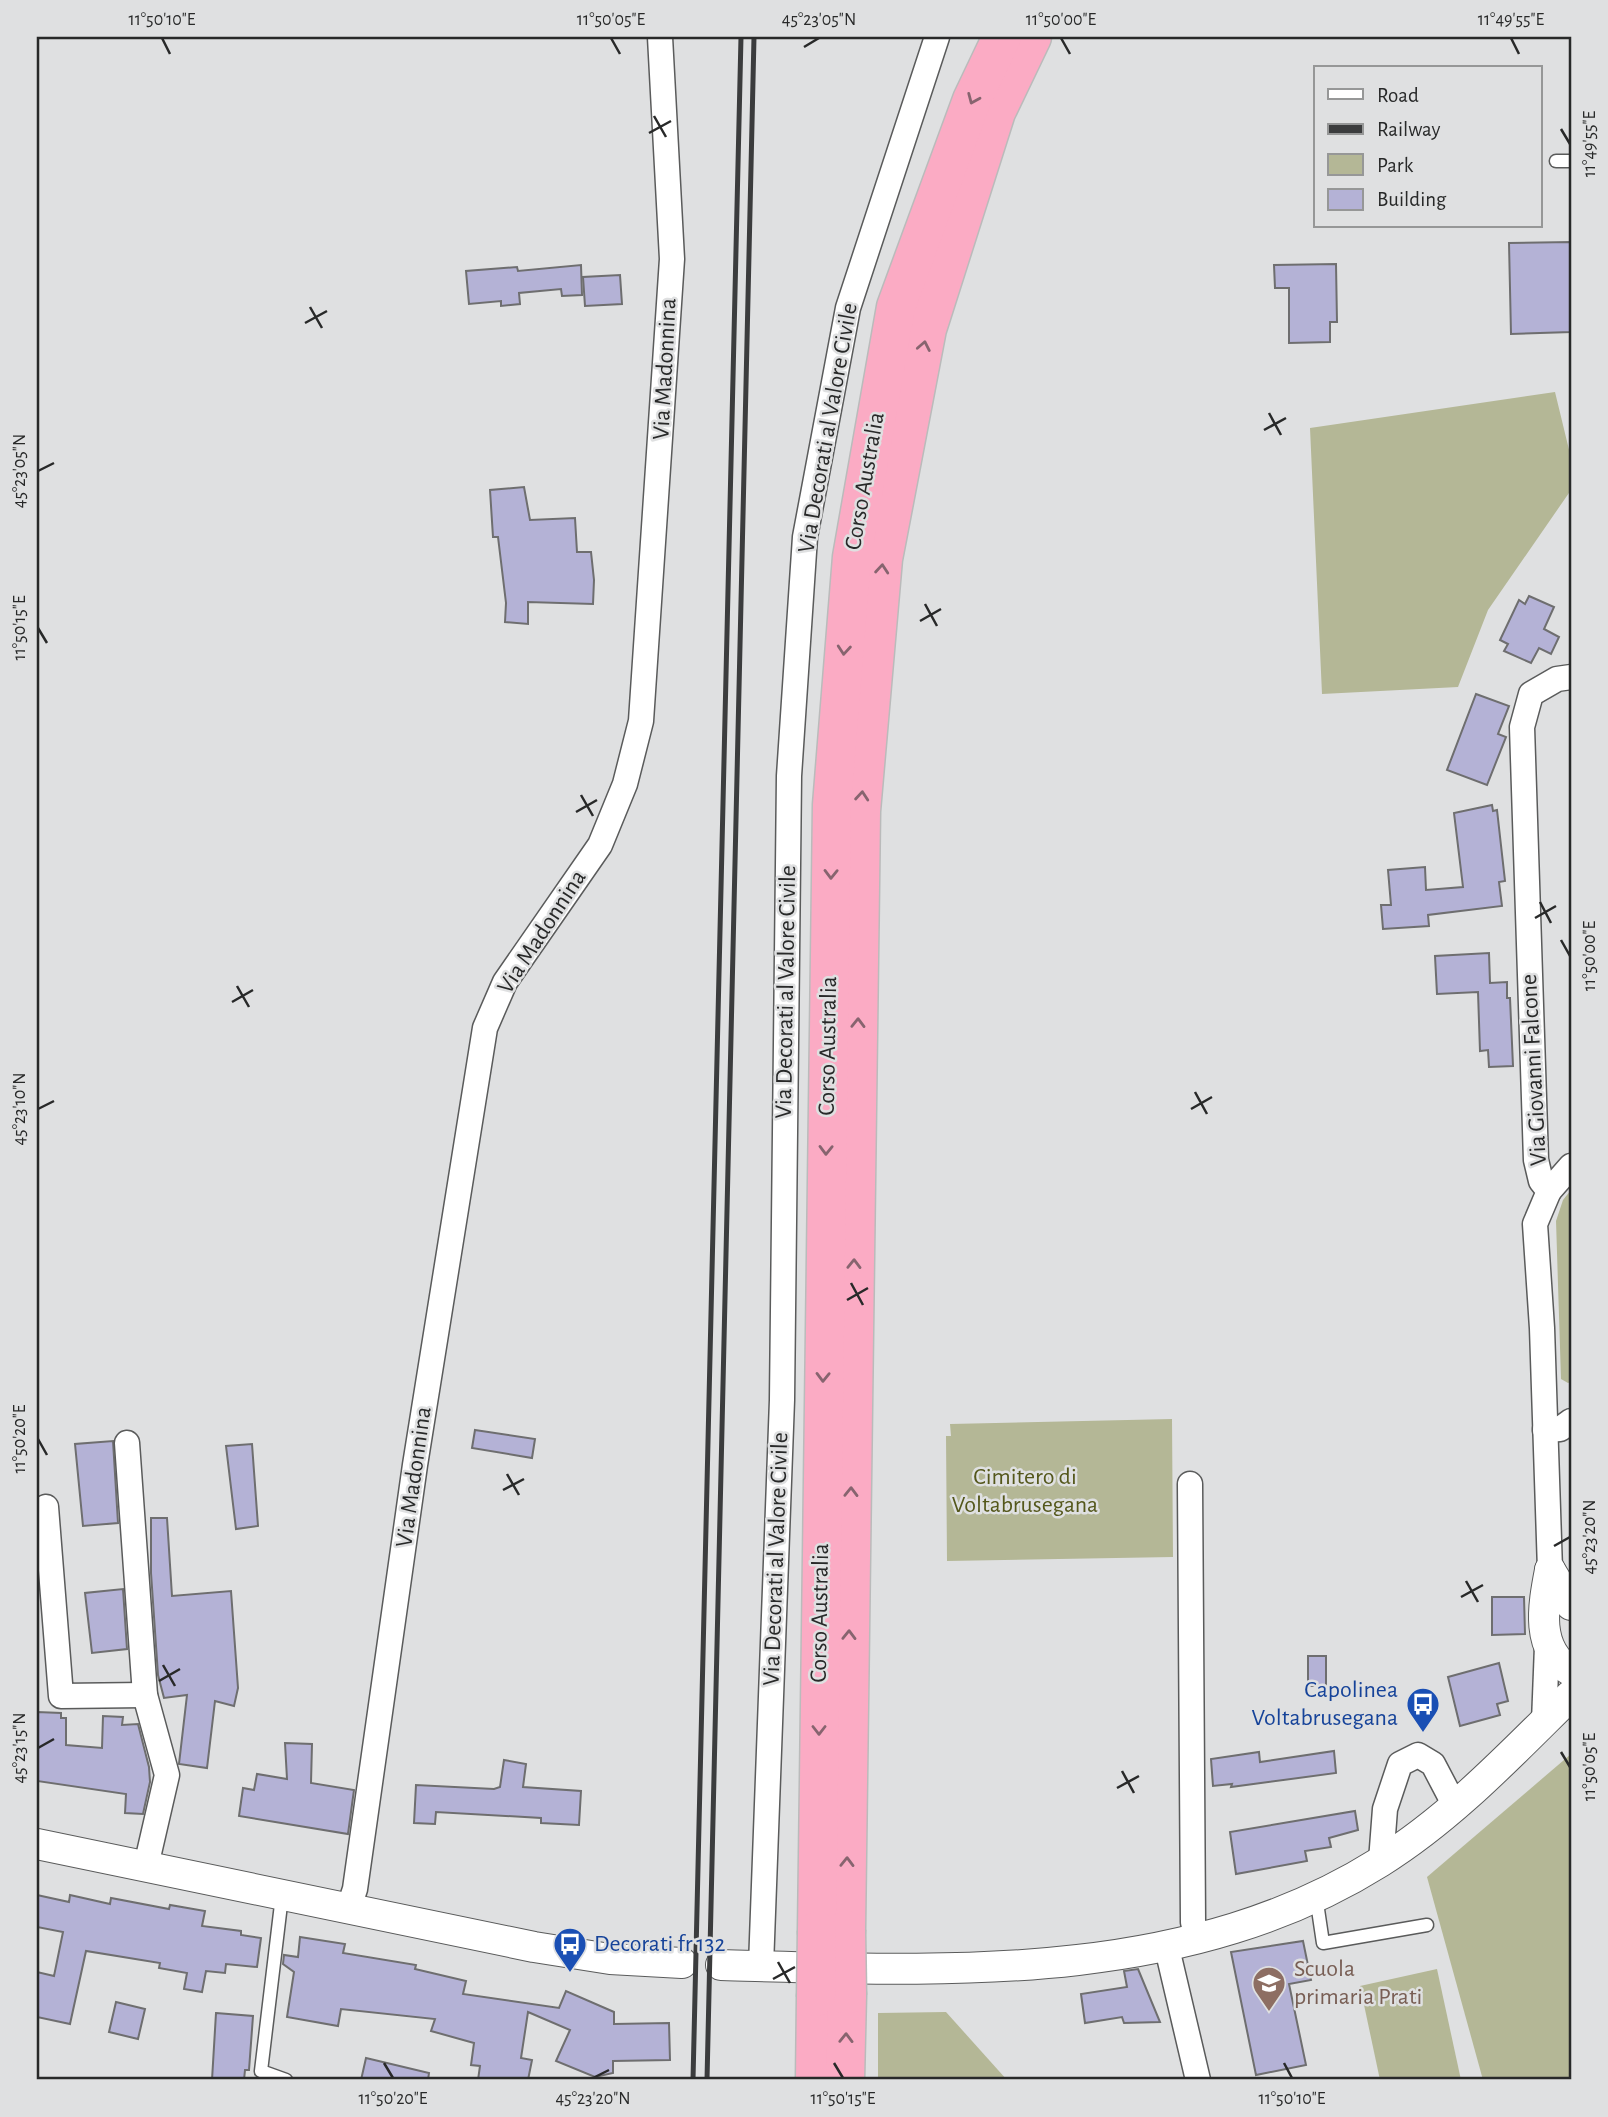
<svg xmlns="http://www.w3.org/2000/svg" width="1608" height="2117" font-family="'Alegreya Sans',sans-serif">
<rect width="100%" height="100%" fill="#dfe0e1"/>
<g fill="#b4b796">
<polygon points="1555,392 1571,458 1571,490 1488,610 1458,687 1322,694 1310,428"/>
<polygon points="1571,1190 1571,1382 1568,1383 1561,1379 1556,1221 1563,1200"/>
<polygon points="1172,1419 1173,1557 947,1561 946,1436 951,1436 950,1424"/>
<polygon points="1571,1754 1571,2080 1483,2080 1427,1877"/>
<polygon points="1437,1969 1461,2080 1380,2080 1360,1986"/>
<polygon points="946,2012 1007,2080 878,2080 878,2013"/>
</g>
<g fill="#b4b2d6" stroke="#6e6e6f" stroke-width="2">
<polygon points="1571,242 1571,332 1511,334 1509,243"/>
<polygon points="1336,264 1337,322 1330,322 1330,342 1289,343 1289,288 1275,288 1274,265"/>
<polygon points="581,265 582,295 562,296 561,289 519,293 520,304 501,306 501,301 469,304 466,271 517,267 518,271"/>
<polygon points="620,275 622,304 585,306 583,277"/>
<polygon points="524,487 530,520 575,518 577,552 591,552 594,580 593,604 528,602 528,624 505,622 506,603 498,537 493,537 490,490"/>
<polygon points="1529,596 1554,607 1544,629 1559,637 1551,654 1539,648 1531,663 1504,651 1508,644 1500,640 1519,600 1525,604"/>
<polygon points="1476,694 1509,706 1498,734 1506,737 1487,785 1447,770"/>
<polygon points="1492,805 1493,811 1497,810 1505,881 1499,882 1502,906 1428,915 1429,926 1383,929 1381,905 1391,905 1388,870 1425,867 1426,890 1463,887 1454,813"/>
<polygon points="1489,953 1490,983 1507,982 1507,998 1510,998 1513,1066 1489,1067 1488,1050 1480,1051 1478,992 1437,994 1435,956"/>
<polygon points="475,1430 535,1439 532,1458 472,1448"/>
<polygon points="113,1441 118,1523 83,1526 75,1444"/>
<polygon points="252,1444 258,1526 236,1529 226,1446"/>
<polygon points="151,1518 167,1518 172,1596 231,1591 238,1688 234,1706 215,1701 207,1768 179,1764 187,1695 164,1698 158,1675 151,1573"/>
<polygon points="123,1589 127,1649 92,1653 85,1593"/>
<polygon points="1492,1597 1524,1597 1525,1634 1492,1635"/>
<rect x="1308" y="1656" width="18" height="30"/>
<polygon points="1499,1663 1508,1701 1497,1704 1500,1715 1460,1726 1448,1677"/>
<polygon points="37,1712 61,1713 61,1718 66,1718 66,1745 102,1748 103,1716 123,1717 122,1725 138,1724 149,1767 150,1782 143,1814 125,1813 126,1794 37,1781"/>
<polygon points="285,1743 312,1744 311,1783 354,1790 348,1834 239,1816 243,1788 254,1790 257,1774 287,1779"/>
<polygon points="1334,1751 1336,1773 1231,1787 1232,1784 1213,1786 1211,1759 1259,1752 1260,1762"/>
<polygon points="504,1760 526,1764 523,1787 581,1791 579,1825 541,1823 541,1818 436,1812 435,1824 414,1823 416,1785 494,1789 500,1787"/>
<polygon points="1355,1811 1358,1830 1329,1838 1331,1847 1305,1851 1307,1861 1236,1874 1230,1832"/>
<polygon points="37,1895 69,1902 70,1895 110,1904 111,1898 169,1909 170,1905 205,1911 202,1926 241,1931 241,1935 261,1938 257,1967 226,1964 225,1973 206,1971 202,1992 184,1989 187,1973 159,1968 160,1963 86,1951 70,2024 37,2017 37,1972 54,1976 63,1932 37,1927"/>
<polygon points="300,1937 345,1944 343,1953 416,1965 415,1969 466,1981 463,1994 559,2008 566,1991 614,2012 614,2024 669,2023 670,2060 613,2061 613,2073 595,2077 556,2061 570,2030 528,2012 521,2058 532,2060 528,2080 478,2080 480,2066 471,2065 474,2043 431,2031 435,2019 341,2009 338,2026 287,2017 294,1972 283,1964 284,1955 298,1957"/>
<polygon points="1303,1941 1311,1980 1289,1984 1306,2065 1256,2075 1231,1952"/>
<polygon points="1138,1969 1160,2022 1124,2023 1122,2017 1085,2023 1081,1994 1127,1987 1124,1971"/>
<polygon points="116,2002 145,2009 138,2039 109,2032"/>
<polygon points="216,2013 253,2016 249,2070 245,2070 244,2080 212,2080"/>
<polygon points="366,2058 429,2073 428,2080 361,2080"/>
</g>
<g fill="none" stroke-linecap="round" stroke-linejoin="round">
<defs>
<g id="service">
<polyline points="1556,161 1571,161"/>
<polyline points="282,1896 261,2071 286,2080"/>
<polyline points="1316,1896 1323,1943 1427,1925"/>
</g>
<g id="minor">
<polyline points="1549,1191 1571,1166"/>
<polyline points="1545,1430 1560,1429 1571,1421"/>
<polyline points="127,1443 145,1695 167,1775 146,1866"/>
<polyline points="1190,1484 1193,1922 1197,1938"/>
<polyline points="46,1507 61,1696 145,1695"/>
<polyline points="1550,1570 1542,1328 1535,1224 1549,1191 1541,1181 1536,1160 1522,727 1531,694 1557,679 1571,677"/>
<polyline points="1544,1722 1547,1646"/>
<polyline points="1381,1861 1385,1809 1400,1764 1418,1755 1433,1764 1455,1806"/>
<polyline points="348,1910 355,1889 415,1465 485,1028 505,982 600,845 625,784 641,721 672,259 660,37"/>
<polyline points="1166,1944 1198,2080"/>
<polyline points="761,1966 782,1400 789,776 805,537 848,308 937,37"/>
</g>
<g id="tertiary">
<path d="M1550,1570c-7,36 -15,80 21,101"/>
<polyline points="1550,1570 1571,1605"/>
<polyline points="37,1844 534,1947 610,1959 682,1963"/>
<path d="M721,1965c222,6 463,20 659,-103 72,-45 131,-108 191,-167"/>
</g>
<g id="trunk">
<polyline points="846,1930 861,811 883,559 927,329 996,112 1032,37"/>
<polyline points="817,1931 832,805 852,557 896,307 972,100 1002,37"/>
<polyline points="815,2080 816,1997"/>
<polyline points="845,2080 847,1995"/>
</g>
</defs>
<use href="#service" stroke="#5a5b5b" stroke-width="15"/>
<use href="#minor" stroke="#5a5b5b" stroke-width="27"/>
<use href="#tertiary" stroke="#5a5b5b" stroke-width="32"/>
<use href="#trunk" stroke="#babbbb" stroke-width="41"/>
<use href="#service" stroke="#fff" stroke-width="12"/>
<use href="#minor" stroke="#fff" stroke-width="24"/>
<use href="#tertiary" stroke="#fff" stroke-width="30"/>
<use href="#trunk" stroke="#fbabc4" stroke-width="38"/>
<g stroke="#3b3c3d" stroke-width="5">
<polyline points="693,2080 741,37"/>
<polyline points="707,2080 754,37"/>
</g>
<defs>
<g id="trunk-bridge">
<polyline points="846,1930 847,1995"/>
<polyline points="816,1997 817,1931"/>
</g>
</defs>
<use href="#trunk-bridge" stroke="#babbbb" stroke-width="41" stroke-linecap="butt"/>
<use href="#trunk-bridge" stroke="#fbabc4" stroke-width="38"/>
</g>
<defs><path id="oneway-chevron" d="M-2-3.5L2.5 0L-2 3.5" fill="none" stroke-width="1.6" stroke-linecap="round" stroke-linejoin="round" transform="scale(1.75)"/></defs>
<g stroke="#87646f">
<use href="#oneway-chevron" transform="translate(973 99) rotate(113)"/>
<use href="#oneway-chevron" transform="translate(924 346) rotate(-79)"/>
<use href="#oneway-chevron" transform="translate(882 569) rotate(-85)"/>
<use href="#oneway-chevron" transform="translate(844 650) rotate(95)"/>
<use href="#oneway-chevron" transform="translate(862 796) rotate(-85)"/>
<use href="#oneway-chevron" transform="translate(831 874) rotate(91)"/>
<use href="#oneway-chevron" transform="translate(858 1023) rotate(-89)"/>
<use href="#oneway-chevron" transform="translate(826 1150) rotate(91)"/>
<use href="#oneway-chevron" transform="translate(854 1264) rotate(-89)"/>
<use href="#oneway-chevron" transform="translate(823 1377) rotate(91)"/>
<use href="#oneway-chevron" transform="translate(851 1492) rotate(-89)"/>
<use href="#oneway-chevron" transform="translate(849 1635) rotate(-89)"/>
<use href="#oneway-chevron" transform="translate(819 1730) rotate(90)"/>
<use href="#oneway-chevron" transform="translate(847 1862) rotate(-89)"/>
<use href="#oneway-chevron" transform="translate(846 2038) rotate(-89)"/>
</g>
<path fill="none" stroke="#282929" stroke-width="2.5" d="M162,38l8,16M611,38l9,16M1061,38l9,16M1511,38l8,16M804,47l15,-9M654,116l12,21M1561,129l9,15M649,133l22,-12M310,307l12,21M305,323l22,-12M1269,413l12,22M1264,430l22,-12M38,471l16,-8M925,604l12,22M920,621l21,-12M38,628l9,15M581,795l12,21M576,812l21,-12M1540,902l11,21M1535,918l21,-12M1561,940l9,16M237,986l12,21M232,1002l21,-12M1195,1092l12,22M38,1109l16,-8M1191,1109l21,-12M851,1283l12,22M847,1300l21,-12M38,1439l9,16M507,1474l12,21M503,1490l21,-11M1554,1546l16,-9M1466,1581l12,21M1461,1597l22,-12M163,1665l12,21M159,1681l21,-12M38,1748l16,-9M1561,1752l9,15M1122,1771l12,22M1117,1788l22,-12M778,1962l12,21M773,1979l22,-12M384,2063l9,15M834,2063l9,15M1284,2063l8,15M593,2078l16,-8"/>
<defs>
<symbol id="bus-pin" viewBox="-11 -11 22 30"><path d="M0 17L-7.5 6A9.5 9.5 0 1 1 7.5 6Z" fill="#1a4fb4" stroke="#dfe0e1"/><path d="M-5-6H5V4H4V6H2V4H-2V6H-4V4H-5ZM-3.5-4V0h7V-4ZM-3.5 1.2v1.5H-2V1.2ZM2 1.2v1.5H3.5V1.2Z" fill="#fff"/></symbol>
<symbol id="school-pin" viewBox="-11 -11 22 30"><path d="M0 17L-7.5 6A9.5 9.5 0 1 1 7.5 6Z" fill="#8d6e63" stroke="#dfe0e1"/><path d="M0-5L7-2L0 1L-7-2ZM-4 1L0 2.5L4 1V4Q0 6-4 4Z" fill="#fff"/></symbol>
</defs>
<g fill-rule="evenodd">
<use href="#bus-pin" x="1404" y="1685" width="38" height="52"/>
<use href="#bus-pin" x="551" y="1925" width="38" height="52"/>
<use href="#school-pin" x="1250" y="1964" width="38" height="52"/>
</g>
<g text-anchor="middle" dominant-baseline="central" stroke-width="5" stroke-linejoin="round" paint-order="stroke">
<g font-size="24" fill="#282929" stroke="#dfe0e1">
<text transform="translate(665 369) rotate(-87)">Via Madonnina</text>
<text transform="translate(828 428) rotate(-80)">Via Decorati al Valore Civile</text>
<text transform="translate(865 481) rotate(-80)">Corso Australia</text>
<text transform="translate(542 932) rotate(-57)">Via Madonnina</text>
<text transform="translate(786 992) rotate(-89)">Via Decorati al Valore Civile</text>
<text transform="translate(828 1046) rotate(-89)">Corso Australia</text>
<text transform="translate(1534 1070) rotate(-93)">Via Giovanni Falcone</text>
<text transform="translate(414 1477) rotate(-82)">Via Madonnina</text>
<text transform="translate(776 1559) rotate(-88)">Via Decorati al Valore Civile</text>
<text transform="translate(820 1613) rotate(-89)">Corso Australia</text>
</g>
<g font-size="24" fill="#54571b" stroke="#dfe0e1">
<text x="1025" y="1477">Cimitero di<tspan x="1025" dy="28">Voltabrusegana</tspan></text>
</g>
<g font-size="24" fill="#164399" stroke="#dfe0e1" text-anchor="end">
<text x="1398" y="1690">Capolinea<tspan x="1398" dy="28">Voltabrusegana</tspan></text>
<text x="594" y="1944" text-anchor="start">Decorati fr 132</text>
</g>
<g font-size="24" fill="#785e54" stroke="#dfe0e1" text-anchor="start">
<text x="1294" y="1969">Scuola<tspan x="1294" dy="28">primaria Prati</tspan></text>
</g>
</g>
<rect width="1608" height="2117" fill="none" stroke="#dfe0e1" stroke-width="77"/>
<rect x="1314" y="66" width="228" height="161" fill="#dfe0e1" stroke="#969797" stroke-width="2"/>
<rect x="1328" y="89" width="35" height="10" fill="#ffffff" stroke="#969797" stroke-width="2"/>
<text x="1377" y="102" font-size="21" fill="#282929">Road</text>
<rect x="1328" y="124" width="35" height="10" fill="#3b3c3d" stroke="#969797" stroke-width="2"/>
<text x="1377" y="136" font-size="21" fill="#282929">Railway</text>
<rect x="1328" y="154" width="35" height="21" fill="#b4b796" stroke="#969797" stroke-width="2"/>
<text x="1377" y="172" font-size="21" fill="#282929">Park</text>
<rect x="1328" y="189" width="35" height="21" fill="#b4b2d6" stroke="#969797" stroke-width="2"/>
<text x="1377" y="206" font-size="21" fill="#282929">Building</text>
<rect x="38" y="38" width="1532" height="2040" fill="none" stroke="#282929" stroke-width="2.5"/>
<g font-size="18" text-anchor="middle" fill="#282929">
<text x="162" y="25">11°50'10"E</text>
<text x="611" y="25">11°50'05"E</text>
<text x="819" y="25">45°23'05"N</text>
<text x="1061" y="25">11°50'00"E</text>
<text x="1511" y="25">11°49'55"E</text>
<text transform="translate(1589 144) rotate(-90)" y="6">11°49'55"E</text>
<text transform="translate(19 471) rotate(-90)" y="6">45°23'05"N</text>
<text transform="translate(19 628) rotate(-90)" y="6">11°50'15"E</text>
<text transform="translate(1589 956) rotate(-90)" y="6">11°50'00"E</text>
<text transform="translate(19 1109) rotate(-90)" y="6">45°23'10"N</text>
<text transform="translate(19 1439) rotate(-90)" y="6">11°50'20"E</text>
<text transform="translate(1589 1537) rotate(-90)" y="6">45°23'20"N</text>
<text transform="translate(19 1748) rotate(-90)" y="6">45°23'15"N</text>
<text transform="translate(1589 1767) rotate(-90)" y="6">11°50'05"E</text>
<text x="393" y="2104">11°50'20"E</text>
<text x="593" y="2104">45°23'20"N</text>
<text x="843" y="2104">11°50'15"E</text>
<text x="1292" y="2104">11°50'10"E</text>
</g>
</svg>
